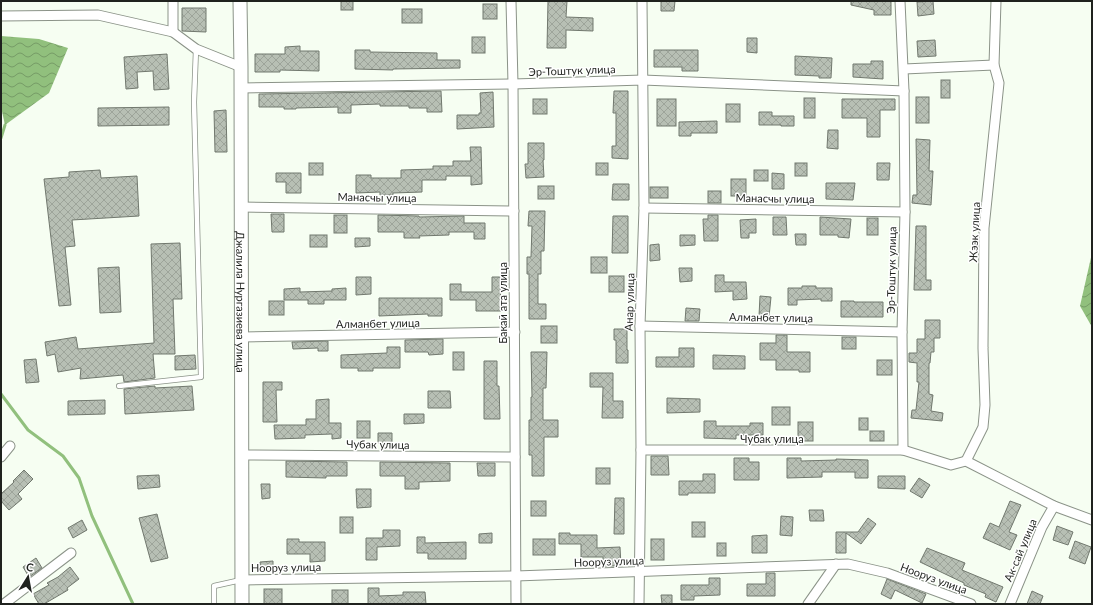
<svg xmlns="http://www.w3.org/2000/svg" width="1093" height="605" font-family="Lato,sans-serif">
<defs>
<pattern id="water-waves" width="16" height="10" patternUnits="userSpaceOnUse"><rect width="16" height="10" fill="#91c07d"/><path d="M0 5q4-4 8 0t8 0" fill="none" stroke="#769c66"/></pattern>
<pattern id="building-cross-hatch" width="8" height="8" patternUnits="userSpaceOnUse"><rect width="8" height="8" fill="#b7bfb4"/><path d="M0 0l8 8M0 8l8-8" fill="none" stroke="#9da49a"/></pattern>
</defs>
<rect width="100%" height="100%" fill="#f6fef2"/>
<g fill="url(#water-waves)">
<polygon points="1,36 39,39 68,48 49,93 5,125 1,107"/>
<polygon points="1092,253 1092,327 1080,306"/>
</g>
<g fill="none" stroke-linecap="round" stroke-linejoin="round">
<g stroke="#91c07d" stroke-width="3">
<polyline points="1,138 5,125"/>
<polyline points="1,394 28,430 63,456 79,478 92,516 133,604"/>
</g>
</g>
<g fill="url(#building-cross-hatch)" stroke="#71786e">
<rect x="341" y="1" width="12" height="9"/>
<polygon points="548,1 567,1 566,17 593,18 593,31 566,30 566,48 547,48"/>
<polygon points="661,1 675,1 674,11 661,11"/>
<polygon points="851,1 891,1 891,15 874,15 874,10 851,5"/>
<polygon points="933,1 934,14 918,16 917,2"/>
<rect x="483" y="4" width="14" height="15"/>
<polygon points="182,8 206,8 206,32 182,31"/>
<rect x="402" y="9" width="20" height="14"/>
<rect x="472" y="37" width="13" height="16"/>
<polygon points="747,38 757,38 757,53 747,52"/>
<polygon points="935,40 936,56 918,57 917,41"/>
<polygon points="300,46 300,51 319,51 319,71 280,70 280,72 255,72 255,54 285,54 285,47"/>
<polygon points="355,50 370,50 370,52 437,53 437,60 460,60 460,68 393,69 393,70 355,69"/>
<polygon points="654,50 698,50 698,71 682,71 682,67 654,67"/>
<polygon points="167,54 169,89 154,90 153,71 137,72 138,88 126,89 124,57"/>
<polygon points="795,56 832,58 831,78 819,78 819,76 795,75"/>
<polygon points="871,61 883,61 883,79 853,77 853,64 871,64"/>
<rect x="941" y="80" width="9" height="18"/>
<polygon points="441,91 442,112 427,112 427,108 409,108 409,106 380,106 380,104 351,105 351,113 338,113 338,107 296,108 296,109 284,109 284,107 259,107 259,94"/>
<polygon points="614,91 628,91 628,159 612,158 612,146 616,146 616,113 613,113"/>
<polygon points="493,92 494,127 457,129 457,115 479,115 479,113 481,113 480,93"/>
<rect x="916" y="97" width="13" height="26"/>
<rect x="804" y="98" width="11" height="20"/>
<rect x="533" y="99" width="14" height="15"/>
<rect x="657" y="99" width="19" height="27"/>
<polygon points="842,99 895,99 895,110 880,110 880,137 867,137 867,118 842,118"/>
<rect x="726" y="104" width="14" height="18"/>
<polygon points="169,107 169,125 98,126 98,108"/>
<polygon points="226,110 227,152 215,152 214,111"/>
<polygon points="759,112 772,112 772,116 794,116 794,126 781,126 781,125 759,125"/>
<polygon points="717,121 717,133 691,133 691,136 679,136 679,122"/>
<polygon points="828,130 838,130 838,149 827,148"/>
<polygon points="916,139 930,140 929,171 933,171 931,205 912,203 913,195 917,195"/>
<polygon points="528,143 544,143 544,160 543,160 544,177 526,178 525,164 528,164"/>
<polygon points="470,147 481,147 482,184 471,185 471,176 446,176 446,180 422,180 422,192 393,193 393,195 380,195 380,192 356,193 356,175 371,175 371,178 401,178 401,170 433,169 433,166 453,166 453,161 471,161"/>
<rect x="309" y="163" width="14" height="12"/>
<rect x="596" y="163" width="12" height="12"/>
<rect x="795" y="163" width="12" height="13"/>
<polygon points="877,163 890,163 889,180 877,180"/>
<polygon points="100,170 101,178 137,176 139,216 72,220 75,246 65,247 71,305 59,306 44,179 69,177 69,172"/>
<rect x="754" y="170" width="14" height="11"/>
<polygon points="276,173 301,173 301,193 286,193 286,182 276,182"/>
<polygon points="772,173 784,174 784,189 772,189"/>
<rect x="731" y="179" width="15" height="17"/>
<polygon points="826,183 855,183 853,200 826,199"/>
<polygon points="613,184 629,184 629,200 612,200"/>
<rect x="538" y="186" width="16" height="13"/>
<rect x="650" y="187" width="18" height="11"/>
<rect x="708" y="191" width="13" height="12"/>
<polygon points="529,211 545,211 544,251 541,251 541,274 538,274 538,304 546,304 546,319 529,319 529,274 527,274 527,257 531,257 532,226 528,226"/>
<polygon points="271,214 284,214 284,232 272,232"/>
<rect x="334" y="215" width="13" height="18"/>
<polygon points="378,215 419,216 419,217 464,216 464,223 485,223 485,239 474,239 474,232 449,232 449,235 419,236 420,238 404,238 404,232 378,232"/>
<polygon points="708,215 718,215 718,241 704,241 703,219 708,219"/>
<polygon points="613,216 628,216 628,253 612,253"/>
<polygon points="773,217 786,217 787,235 773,235"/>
<polygon points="820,217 851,219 849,238 838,237 838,235 820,235"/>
<rect x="867" y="218" width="11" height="17"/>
<polygon points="756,219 756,233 749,233 749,238 741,238 740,220"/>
<polygon points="916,226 926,226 926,280 931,280 931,290 914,290"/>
<polygon points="795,234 806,234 806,245 796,245"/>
<rect x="310" y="235" width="17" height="12"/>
<polygon points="680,235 695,235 695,245 680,246"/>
<polygon points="355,238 370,238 370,246 355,247"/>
<polygon points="180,243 182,299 173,299 175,354 153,354 155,378 124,382 123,375 80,379 81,368 58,372 55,354 47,356 45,342 76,337 78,349 154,343 151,244"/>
<polygon points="659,244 660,260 650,261 650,245"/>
<rect x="591" y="257" width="16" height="16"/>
<polygon points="119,267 121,312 100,313 98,268"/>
<polygon points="679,268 692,268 692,281 680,282"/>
<polygon points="715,275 724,275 724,282 746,282 747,299 733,300 733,291 715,292"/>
<rect x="609" y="276" width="15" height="16"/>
<polygon points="356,277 371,277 371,294 356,295"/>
<polygon points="492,277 500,277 501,311 476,311 476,300 450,300 450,284 461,284 461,292 492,292"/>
<polygon points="802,286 816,286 816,288 832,288 832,301 821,301 821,299 797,300 797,305 788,305 788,288 802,288"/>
<polygon points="300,288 300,292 332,291 332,289 346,288 346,300 324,300 324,304 308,304 308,300 284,300 284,289"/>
<polygon points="760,296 771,297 769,317 759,316"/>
<polygon points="379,298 442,298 442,316 428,316 428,314 379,316"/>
<rect x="269" y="301" width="15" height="14"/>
<polygon points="841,301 854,301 854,302 883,302 883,317 841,317"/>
<polygon points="686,308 700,309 699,321 685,321"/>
<polygon points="925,320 940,320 940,338 934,338 934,352 931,352 930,363 929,363 929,394 933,395 931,411 943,413 942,421 911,418 912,410 916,410 919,382 917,382 917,363 909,362 909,353 917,353 917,339 925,339"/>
<rect x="541" y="326" width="16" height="17"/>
<polygon points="614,329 627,329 627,350 628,350 628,363 616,363 616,340 614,340"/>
<polygon points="776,335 787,335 787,352 810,352 810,372 799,372 799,370 776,370 776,360 760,360 760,343 776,343"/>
<rect x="842" y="337" width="14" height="12"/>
<polygon points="443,339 443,354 429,355 428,352 405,352 405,340"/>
<polygon points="328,341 328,351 318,351 318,348 293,349 292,342"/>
<polygon points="387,347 400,347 400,368 373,368 373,371 358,371 358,368 341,368 341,355 387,353"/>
<polygon points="679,348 694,348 694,367 656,367 656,357 679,357"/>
<rect x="453" y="352" width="11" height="18"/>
<polygon points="531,352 547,352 546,388 543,388 543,420 558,420 558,437 544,437 544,476 532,476 532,455 529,455 529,420 531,420 531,397 532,397"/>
<polygon points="195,355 196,369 175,370 175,356"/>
<polygon points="713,355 745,356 745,369 713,369"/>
<polygon points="36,359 39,382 26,383 24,360"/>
<rect x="877" y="360" width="15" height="15"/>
<polygon points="484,361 497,361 497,386 499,386 500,419 484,419"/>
<polygon points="590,373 613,373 613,401 623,401 623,418 602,418 603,387 590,387"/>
<polygon points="263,382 282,382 282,390 276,390 277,422 263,422"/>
<polygon points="155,386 155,388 192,386 194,410 125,414 124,389"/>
<polygon points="428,391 450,391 451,408 428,408"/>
<polygon points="667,398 700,399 700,412 667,413"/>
<polygon points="329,399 329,423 341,423 341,438 332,439 332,434 305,435 305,438 275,439 274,425 306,425 306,419 316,419 316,400"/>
<polygon points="105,400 105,414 68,415 68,401"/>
<rect x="772" y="407" width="18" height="18"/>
<polygon points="404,414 424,414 424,423 404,424"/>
<rect x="859" y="418" width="9" height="12"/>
<rect x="357" y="421" width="13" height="17"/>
<polygon points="704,421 716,421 716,426 750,426 750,423 763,423 763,435 736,435 736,439 704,438"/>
<rect x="798" y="422" width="15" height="19"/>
<rect x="870" y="431" width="14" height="10"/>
<polygon points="378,433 392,433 392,442 378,443"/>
<polygon points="651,456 668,456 669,475 651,475"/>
<polygon points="734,458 749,458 749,462 759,462 759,480 734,480"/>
<polygon points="787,458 801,458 801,461 836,460 836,459 868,460 868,478 855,478 855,472 822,472 822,477 787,478"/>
<polygon points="286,461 347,462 347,476 326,476 326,478 286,477"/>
<polygon points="380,462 450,463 450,481 419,482 419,489 405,489 405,476 380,476"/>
<polygon points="477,463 495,463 495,476 478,476"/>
<rect x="596" y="468" width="14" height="16"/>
<polygon points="24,470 33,479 18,494 22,499 9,510 1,501 1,494 14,482 13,481"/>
<polygon points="703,474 715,474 715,493 688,493 688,495 679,495 679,481 703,481"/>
<polygon points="159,475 160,487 138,489 137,476"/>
<polygon points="878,476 905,476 905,489 878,488"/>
<polygon points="919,478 930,485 922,498 910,491"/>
<polygon points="261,484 270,484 270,498 262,499"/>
<polygon points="356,489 371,489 371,507 357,508"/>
<polygon points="615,498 624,498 624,534 614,534"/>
<rect x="531" y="501" width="15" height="15"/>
<polygon points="1010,501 1021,505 1009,532 1017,535 1010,550 983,538 990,523 999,527"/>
<polygon points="809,510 823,510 824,521 810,521"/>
<polygon points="157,514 168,558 151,562 139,518"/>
<polygon points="781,516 793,517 792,536 780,535"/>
<rect x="340" y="517" width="13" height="16"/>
<polygon points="868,518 876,524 861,544 846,533 846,553 836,553 836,532 858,532"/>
<polygon points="82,520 87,530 73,538 68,528"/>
<rect x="692" y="522" width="13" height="15"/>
<polygon points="1057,526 1073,532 1068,545 1053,540"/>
<polygon points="383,530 400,530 400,546 377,547 377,560 366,560 366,538 383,538"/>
<polygon points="492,533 492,543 479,543 479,534"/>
<polygon points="559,533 570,533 570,535 597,535 597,548 620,547 621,566 603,566 603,557 581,557 581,544 559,544"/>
<polygon points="767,535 767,553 752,553 752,536"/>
<polygon points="417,537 425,537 425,543 466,542 466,559 428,559 428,553 417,553"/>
<polygon points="287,539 299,539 299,542 325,542 325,561 310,562 310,554 287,554"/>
<rect x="533" y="539" width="22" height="16"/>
<rect x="651" y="539" width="13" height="21"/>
<polygon points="1075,541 1091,547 1085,564 1069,558"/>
<rect x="717" y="543" width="9" height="13"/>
<polygon points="927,548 965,563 962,570 1003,587 996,602 985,597 986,594 964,585 964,583 920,562"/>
<polygon points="36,558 42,568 29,577 23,567"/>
<polygon points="273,561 273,571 260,571 260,562"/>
<polygon points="70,567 79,579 67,588 68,590 44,604 39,604 33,594 49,585 47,583 58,577"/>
<polygon points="766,573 775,573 775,596 747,596 747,584 766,584"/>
<polygon points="709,578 720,578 720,595 694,596 694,600 681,600 681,585 709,585"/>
<polygon points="887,579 926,594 922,603 895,590 891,599 881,594"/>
<polygon points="368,588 379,588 379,596 403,595 403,592 425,592 426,604 368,604"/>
<rect x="264" y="589" width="18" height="15"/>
<rect x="332" y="590" width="16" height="14"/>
<polygon points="1032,591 1043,596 1040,604 1027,604"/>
<polygon points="661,595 672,595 672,604 662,604"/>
</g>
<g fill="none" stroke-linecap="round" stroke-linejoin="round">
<defs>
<g id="lane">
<polyline points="119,386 201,377 194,102 196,49"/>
<polyline points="214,604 214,586 241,580"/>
</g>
<g id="street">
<polyline points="511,1 513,84 516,604"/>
<polyline points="900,1 904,91 905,212 902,332 903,450"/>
<polyline points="1,16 98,15 173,32 196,49 241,67"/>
<polyline points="173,32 173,1"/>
<polyline points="904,69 994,65"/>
<polyline points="241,88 513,84 643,80 904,91"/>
<polyline points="240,207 514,211"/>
<polyline points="644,208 905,212"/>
<polyline points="640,326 902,332"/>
<polyline points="241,337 515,332"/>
<polyline points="641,450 903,450 951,465 966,461 1054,506 1092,520"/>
<polyline points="241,455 515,457"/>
<polyline points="1,457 10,446"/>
<polyline points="966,461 983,427 985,405 983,348 984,228 999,83 994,65 996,1"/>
<polyline points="242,580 516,576 848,564 887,573 971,604"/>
<polyline points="4,604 71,553"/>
<polyline points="639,604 641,450 640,326 644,208 642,1"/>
<polyline points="808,604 836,564"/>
<polyline points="1010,604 1042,527 1054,506"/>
</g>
<g id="secondary">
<path id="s1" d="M240,1l1,66 1,537"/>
</g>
</defs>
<use href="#lane" stroke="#8b9388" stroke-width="6"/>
<use href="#street" stroke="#8b9388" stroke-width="11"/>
<use href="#secondary" stroke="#8b9388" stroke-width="15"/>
<use href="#lane" stroke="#fff" stroke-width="4.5"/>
<use href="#street" stroke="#fff" stroke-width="9"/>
<use href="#secondary" stroke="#fff" stroke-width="13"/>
</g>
<g text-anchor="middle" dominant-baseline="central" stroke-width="3" stroke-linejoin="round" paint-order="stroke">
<g font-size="11" fill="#1f221e" stroke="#fff">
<text transform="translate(572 70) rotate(-2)">Эр-Тоштук улица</text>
<text transform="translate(377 197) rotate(1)">Манасчы улица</text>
<text transform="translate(775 198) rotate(1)">Манасчы улица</text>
<text transform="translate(974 232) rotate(-87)">Жээк улица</text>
<text transform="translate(891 270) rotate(-89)">Эр-Тоштук улица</text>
<text stroke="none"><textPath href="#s1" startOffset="301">Джалила Нургазиева улица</textPath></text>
<text transform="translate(629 302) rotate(-88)">Анар улица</text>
<text transform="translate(502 303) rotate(-90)">Бакай ата улица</text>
<text transform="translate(771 317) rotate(1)">Алманбет улица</text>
<text transform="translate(378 323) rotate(-1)">Алманбет улица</text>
<text x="772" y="438">Чубак улица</text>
<text transform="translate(378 444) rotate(1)">Чубак улица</text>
<text transform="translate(1020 550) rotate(-67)">Ак-сай улица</text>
<text transform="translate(609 561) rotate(-2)">Нооруз улица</text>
<text transform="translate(286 567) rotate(-1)">Нооруз улица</text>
<text transform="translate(934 578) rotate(20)">Нооруз улица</text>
</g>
</g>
<rect width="1093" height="605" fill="none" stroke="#1f221e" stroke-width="4"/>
<g transform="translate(28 577) rotate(11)" stroke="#ffffff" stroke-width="3" paint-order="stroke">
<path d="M0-3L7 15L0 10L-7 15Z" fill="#1f221e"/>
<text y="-6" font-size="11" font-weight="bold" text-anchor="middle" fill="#1f221e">С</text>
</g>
</svg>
